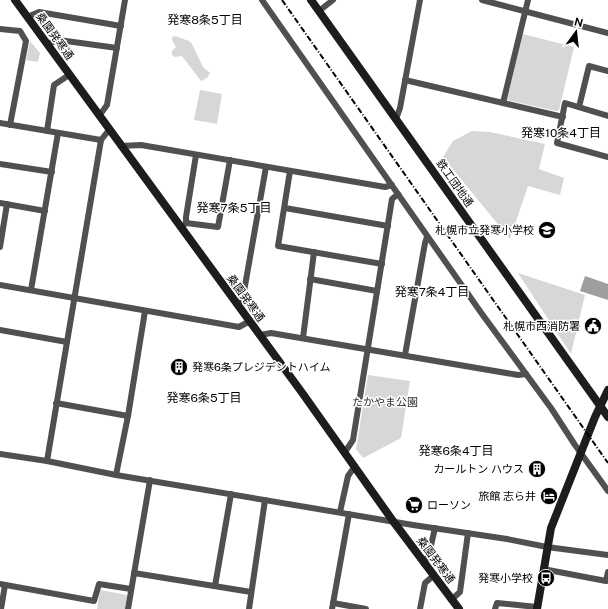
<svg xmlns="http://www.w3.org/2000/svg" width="608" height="609" font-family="'Public Sans','Noto Sans JP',sans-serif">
<rect width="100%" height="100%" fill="#fff"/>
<g fill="#d7d7d7">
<polygon points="523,34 574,47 559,110 556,111 507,100"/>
<polygon points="175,36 189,41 192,44 203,67 210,73 207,78 201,81 182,56 175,57 172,55 172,51 176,47 172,40 172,37"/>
<polygon points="30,41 40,53 38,62 26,60"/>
<polygon points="200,90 222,94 217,124 194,120"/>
<polygon points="472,131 490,132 545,144 539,169 564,178 560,195 528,186 510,239 443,157 453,141"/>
<polygon points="518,273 585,295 571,354"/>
<polygon points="368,375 410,381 401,438 363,458 356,449"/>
<polygon points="100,590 127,595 125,609 97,609"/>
</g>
<polygon fill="#9e9e9e" points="585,276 608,284 608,300 580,291"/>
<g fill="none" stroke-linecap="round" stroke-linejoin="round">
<g stroke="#505050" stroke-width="6">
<polyline points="262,0 482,314 551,408 575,445 608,491"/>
<polyline points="482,0 608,33"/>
<polyline points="319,11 333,0"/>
<polyline points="27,17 39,12 121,26"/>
<polyline points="0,29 20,31 26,41 10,125"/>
<polyline points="47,44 59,40 117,48"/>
<polyline points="405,80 563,117"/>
<polyline points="503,103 528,0"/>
<polyline points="579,107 589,66 608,71"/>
<polyline points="99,116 107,105 125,0"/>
<polyline points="608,116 565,103 557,143 608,157"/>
<polyline points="396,119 400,108 420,0"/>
<polyline points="0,123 101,140"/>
<polyline points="47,131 54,85 69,75"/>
<polyline points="121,146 141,145 385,187 392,185"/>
<polyline points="0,164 52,172"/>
<polyline points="290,171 278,246 382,264"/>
<polyline points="0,203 45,211"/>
<polyline points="285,208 388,226"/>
<polyline points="186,223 186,217 196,155"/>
<polyline points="181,228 186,223 218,227 230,160"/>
<polyline points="0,247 7,204"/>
<polyline points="310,279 377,291"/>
<polyline points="0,285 239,327 250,321"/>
<polyline points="31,290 58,133"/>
<polyline points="238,305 243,297 266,167"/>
<polyline points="0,330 67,342"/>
<polyline points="260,335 271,333 518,375 526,374"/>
<polyline points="303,338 314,252"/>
<polyline points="405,355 425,243 427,237"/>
<polyline points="56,403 128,416"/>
<polyline points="345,452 353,440 392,199 398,194"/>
<polyline points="0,454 47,461 116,475 413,525 507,539 547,547 608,555"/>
<polyline points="47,461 101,140 109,130"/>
<polyline points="116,475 128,416 145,311"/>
<polyline points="340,512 348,476 355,466"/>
<polyline points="424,564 429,554 435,528"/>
<polyline points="543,569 606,581 608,572"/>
<polyline points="134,573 251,592"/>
<polyline points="0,584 94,601 99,584 131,589"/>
<polyline points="215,586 231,494"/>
<polyline points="451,600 460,592 468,533"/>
<polyline points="333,603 366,609"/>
<polyline points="1,609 5,585"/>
<polyline points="128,609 150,480"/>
<polyline points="249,609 265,500"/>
<polyline points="332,609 349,514"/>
<polyline points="420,609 425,583 433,576"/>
<polyline points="495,609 497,603 537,607"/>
</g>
<g stroke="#1d1d1d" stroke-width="8">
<polyline points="15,0 303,394 393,521 459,609"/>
<polyline points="311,0 608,417"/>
<polyline points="537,609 551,528 595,417 608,390"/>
</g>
<polyline stroke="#000" stroke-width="2" stroke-dasharray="6 2 1 2" stroke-linecap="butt" points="282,0 608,463"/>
</g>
<defs>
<symbol id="school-disc" viewBox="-11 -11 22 22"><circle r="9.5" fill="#000" stroke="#fff"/><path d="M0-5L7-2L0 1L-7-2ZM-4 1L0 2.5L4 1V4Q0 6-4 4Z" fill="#fff"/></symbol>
<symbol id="civic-disc" viewBox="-11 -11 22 22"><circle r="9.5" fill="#000" stroke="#fff"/><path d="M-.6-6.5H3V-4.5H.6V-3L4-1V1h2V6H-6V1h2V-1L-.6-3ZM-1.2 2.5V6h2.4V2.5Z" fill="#fff"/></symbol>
<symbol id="building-disc" viewBox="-11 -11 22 22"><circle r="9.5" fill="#000" stroke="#fff"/><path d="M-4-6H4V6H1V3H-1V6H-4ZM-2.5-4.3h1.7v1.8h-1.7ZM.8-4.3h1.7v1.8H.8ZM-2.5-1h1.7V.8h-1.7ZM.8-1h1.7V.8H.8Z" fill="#fff"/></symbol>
<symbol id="hotel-disc" viewBox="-11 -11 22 22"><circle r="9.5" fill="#000" stroke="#fff"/><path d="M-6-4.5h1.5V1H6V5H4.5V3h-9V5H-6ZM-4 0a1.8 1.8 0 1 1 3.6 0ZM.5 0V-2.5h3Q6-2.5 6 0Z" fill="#fff"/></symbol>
<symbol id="supermarket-disc" viewBox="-11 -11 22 22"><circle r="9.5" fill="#000" stroke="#fff"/><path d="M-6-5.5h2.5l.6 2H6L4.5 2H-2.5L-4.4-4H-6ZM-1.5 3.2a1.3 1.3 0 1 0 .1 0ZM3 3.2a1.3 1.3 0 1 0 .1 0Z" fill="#fff"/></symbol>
<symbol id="bus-disc" viewBox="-11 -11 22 22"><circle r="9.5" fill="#000" stroke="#fff"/><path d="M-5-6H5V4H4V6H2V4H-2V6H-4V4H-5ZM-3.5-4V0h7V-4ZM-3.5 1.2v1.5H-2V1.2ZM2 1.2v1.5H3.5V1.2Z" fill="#fff"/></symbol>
</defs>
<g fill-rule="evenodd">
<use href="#school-disc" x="537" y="220" width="20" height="20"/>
<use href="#civic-disc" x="583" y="316" width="20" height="20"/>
<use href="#building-disc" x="169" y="357" width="20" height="20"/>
<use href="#building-disc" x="527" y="459" width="20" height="20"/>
<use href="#hotel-disc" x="539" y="486" width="20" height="20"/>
<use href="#supermarket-disc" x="404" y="495" width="20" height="20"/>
<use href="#bus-disc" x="536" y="568" width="20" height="20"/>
</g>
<g text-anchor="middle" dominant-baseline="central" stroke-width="3" stroke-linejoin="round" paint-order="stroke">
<g font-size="11" fill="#000" stroke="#fff">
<text transform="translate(55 36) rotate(54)">桑園発寒通</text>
<text transform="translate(455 183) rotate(55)">鉄工団地通</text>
<text transform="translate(246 298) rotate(54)">桑園発寒通</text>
<text transform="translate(436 560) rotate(53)">桑園発寒通</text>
</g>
<g font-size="11" fill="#000" stroke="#fff" text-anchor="end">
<text x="534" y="230">札幌市立発寒小学校</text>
<text x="580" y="326">札幌市西消防署</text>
<text x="192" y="367" text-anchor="start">発寒6条プレジデントハイム</text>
<text x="524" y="469">カールトン ハウス</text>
<text x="536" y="496">旅館 志ら井</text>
<text x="427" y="505" text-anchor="start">ローソン</text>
<text x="533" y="578">発寒小学校</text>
</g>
<g font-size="11" fill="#2e2e2e" stroke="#fff">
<text x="385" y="402">たかやま公園</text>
</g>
<g font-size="12" fill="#000" stroke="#fff">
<text x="205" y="20">発寒8条5丁目</text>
<text x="561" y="133">発寒10条4丁目</text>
<text x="234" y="208">発寒7条5丁目</text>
<text x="432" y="292">発寒7条4丁目</text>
<text x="204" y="398">発寒6条5丁目</text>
<text x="456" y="451">発寒6条4丁目</text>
</g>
</g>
<g transform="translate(576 32) rotate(15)" stroke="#ffffff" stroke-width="3" paint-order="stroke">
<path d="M0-3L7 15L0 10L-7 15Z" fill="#000000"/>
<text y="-6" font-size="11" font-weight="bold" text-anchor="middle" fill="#000000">N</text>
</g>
</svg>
